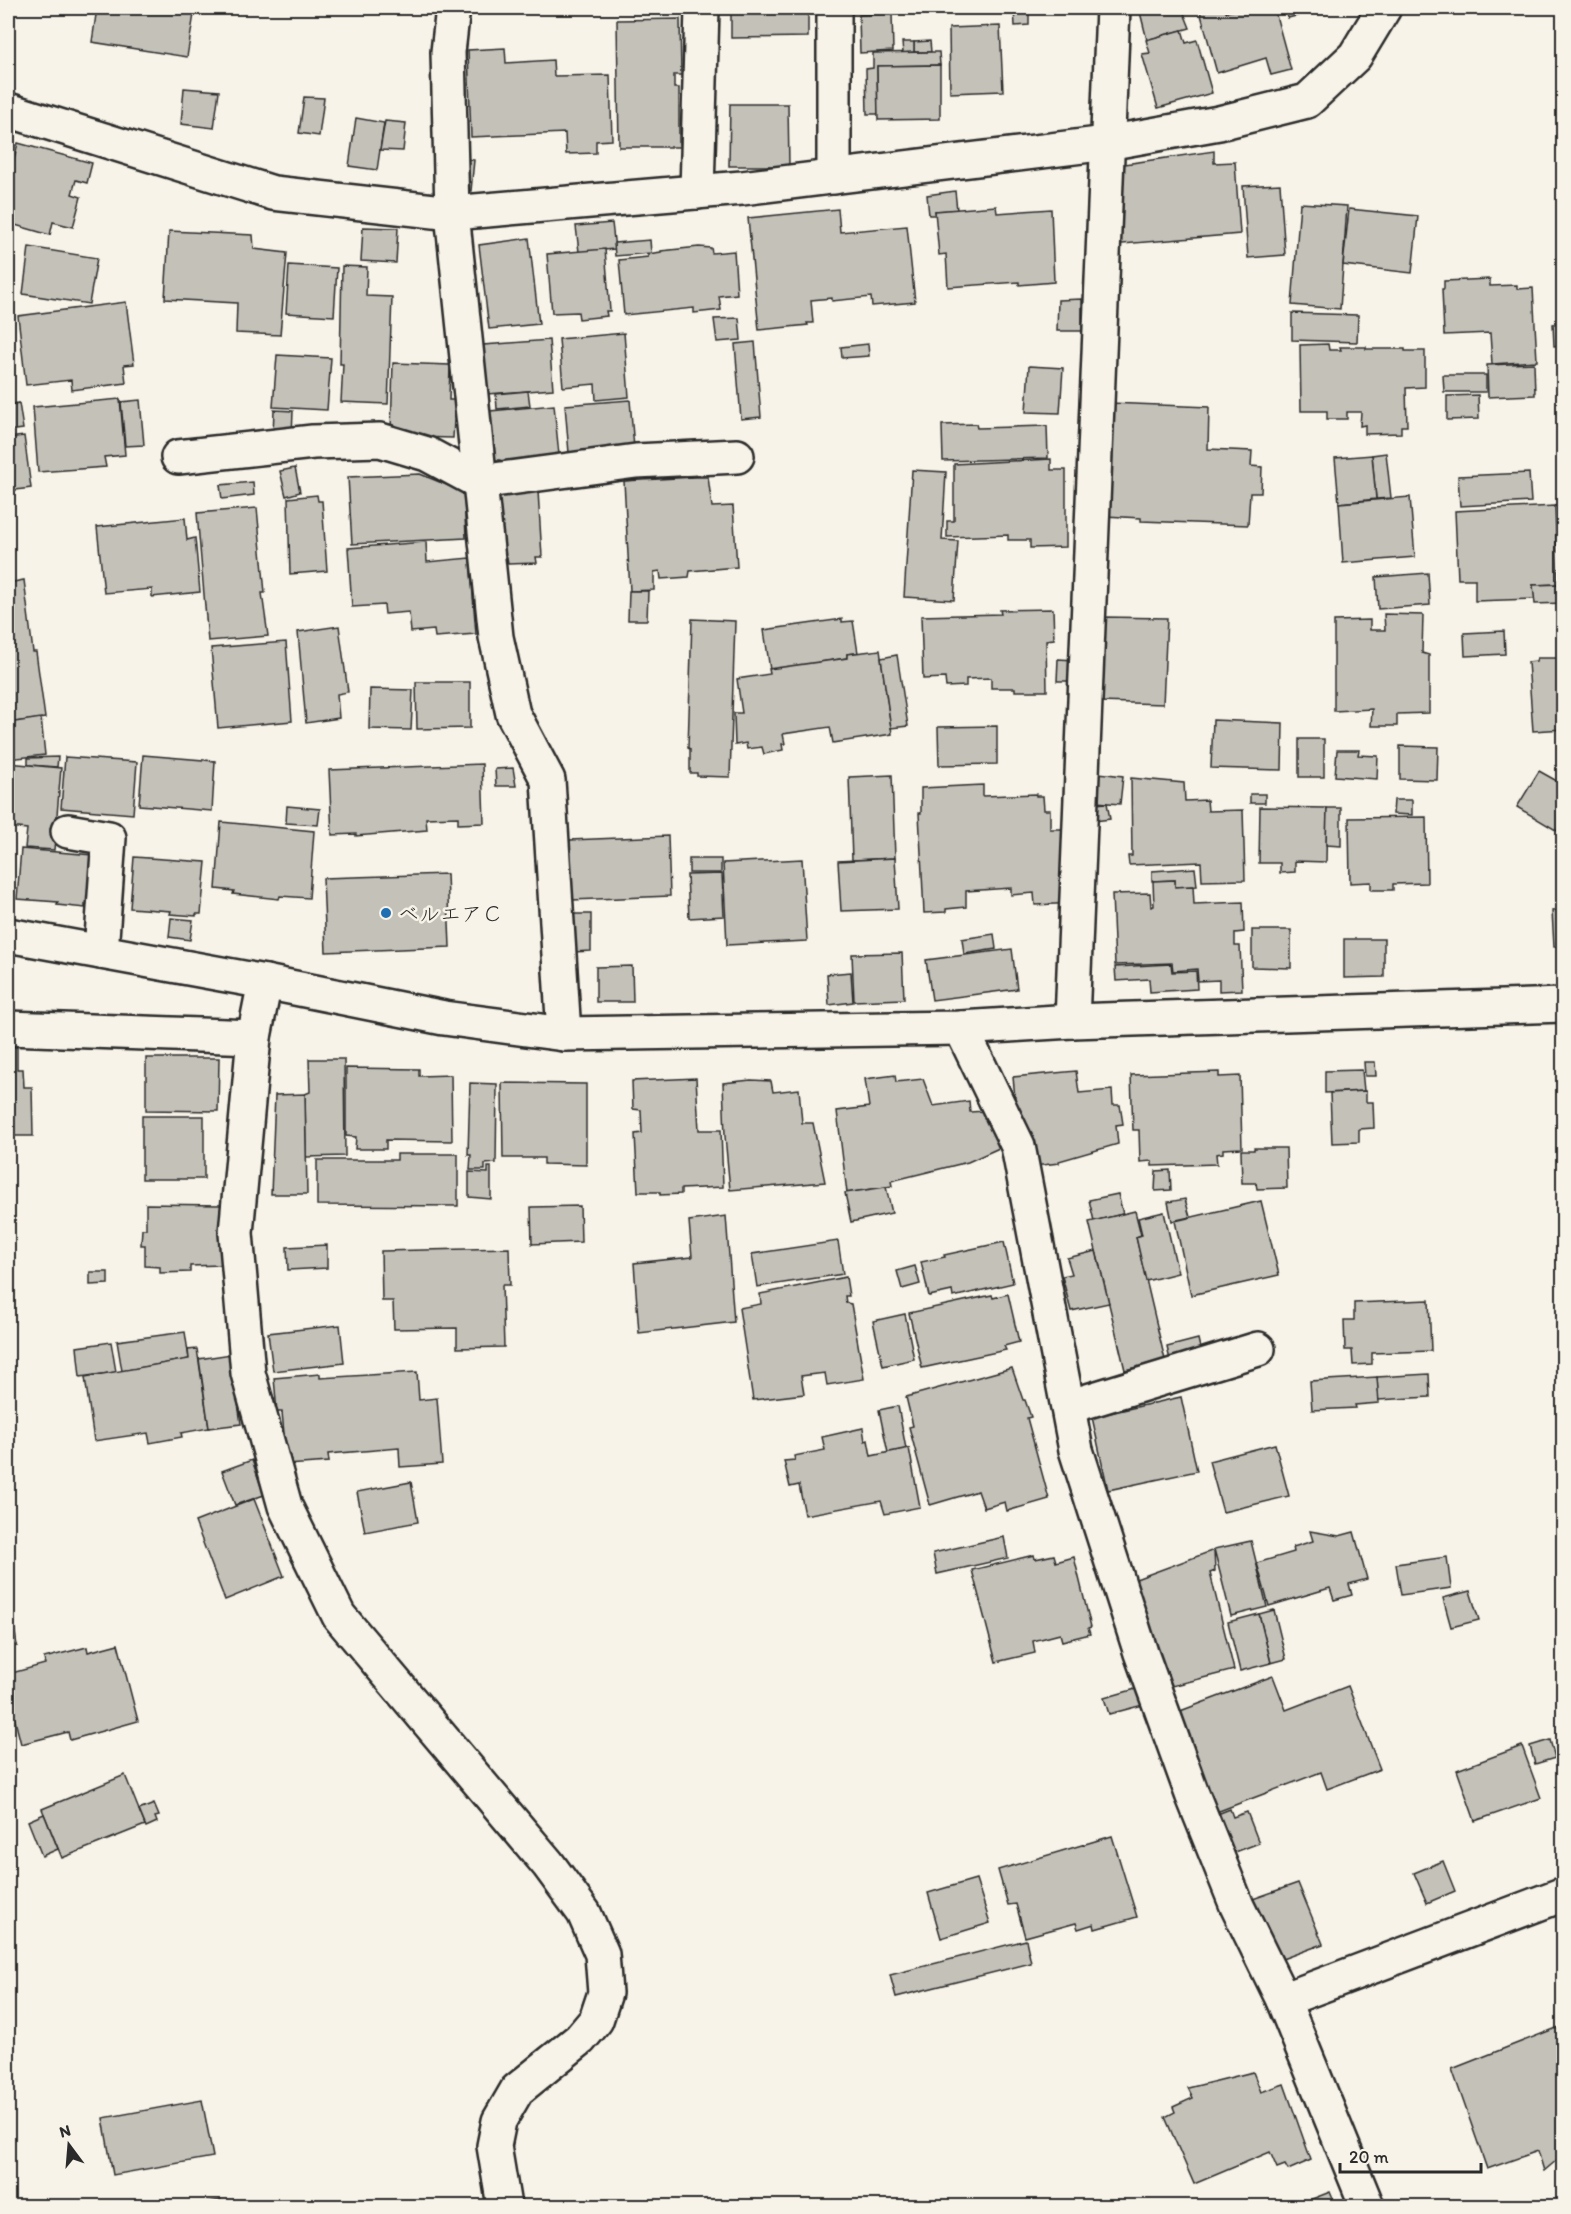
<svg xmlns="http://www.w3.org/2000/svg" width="1571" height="2214" font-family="Itim,'Klee One',sans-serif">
<rect width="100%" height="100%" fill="#f7f3e8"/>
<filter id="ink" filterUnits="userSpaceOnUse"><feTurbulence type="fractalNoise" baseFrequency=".0167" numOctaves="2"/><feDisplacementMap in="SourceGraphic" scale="12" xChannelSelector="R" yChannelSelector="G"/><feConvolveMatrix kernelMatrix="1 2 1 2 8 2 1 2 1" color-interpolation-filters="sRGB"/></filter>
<g filter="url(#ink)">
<g fill="#c4c1b9" stroke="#2b2b2b" stroke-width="1.5">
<polygon points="97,8 195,8 187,57 92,42"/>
<polygon points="731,8 808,8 808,37 731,38"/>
<rect x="893" y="8" width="48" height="5"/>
<polygon points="1029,8 1029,25 1015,26 1014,9"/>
<polygon points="1139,8 1182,8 1190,28 1147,40"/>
<polygon points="1212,8 1225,8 1226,12 1245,8 1274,8 1291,70 1271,75 1266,58 1217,73 1200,11"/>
<polygon points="1285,8 1327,8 1288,18"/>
<polygon points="892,13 893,51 860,53 859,15"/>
<polygon points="680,19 681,75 674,75 674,88 679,88 679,147 619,147 617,20"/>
<polygon points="1000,26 1003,91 950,93 949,28"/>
<polygon points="1182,30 1186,43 1197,40 1212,93 1158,108 1142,54 1150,53 1146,40"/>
<polygon points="930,41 931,52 914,52 914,42"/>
<polygon points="902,42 914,42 914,52 903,53"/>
<polygon points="505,48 506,63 553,60 554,76 610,75 612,140 596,141 596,153 566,154 565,133 471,137 468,50"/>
<polygon points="931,52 939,52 940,65 877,66 878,114 867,114 866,69 873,68 873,53"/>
<polygon points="940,65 940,119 878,120 877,66"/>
<polygon points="184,88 219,91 214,128 181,124"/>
<polygon points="304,97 324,98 319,136 299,133"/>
<polygon points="730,104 788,104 789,166 729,166"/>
<polygon points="356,118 384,123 377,170 349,166"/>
<polygon points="385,121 406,123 403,151 380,150"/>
<polygon points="18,143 92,163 87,183 76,180 72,194 81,197 73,227 53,222 50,235 8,223 8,183"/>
<polygon points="1214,151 1214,163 1235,162 1240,234 1111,245 1111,166"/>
<polygon points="462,158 474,160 471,191 459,189"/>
<polygon points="1280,184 1285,255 1248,258 1243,186"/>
<polygon points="955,191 957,210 935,211 936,215 929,215 927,195"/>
<polygon points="1300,203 1347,206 1340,309 1292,305"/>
<polygon points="996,206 997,213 1051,209 1054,282 1019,285 1019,282 948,287 946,254 939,255 935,211"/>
<polygon points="838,209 840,232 907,226 915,302 872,306 871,297 832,301 832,298 811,300 813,323 807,323 808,325 759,330 748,218"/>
<polygon points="1349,209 1418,216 1412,273 1343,265"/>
<polygon points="612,223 615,249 579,252 576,226"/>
<polygon points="363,227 398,228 396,263 361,261"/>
<polygon points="169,231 253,235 254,249 287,253 280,335 236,333 237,303 165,299"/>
<polygon points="529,238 539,324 489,329 479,245"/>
<polygon points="650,240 651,253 615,256 614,243"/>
<polygon points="29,247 97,258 89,304 23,294"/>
<polygon points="699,247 711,248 712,253 734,251 737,294 719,296 721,310 694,313 694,308 624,315 619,260 648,257 648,254 661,252 661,251"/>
<polygon points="605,249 610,311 606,311 607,316 579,319 578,312 552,313 547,254"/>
<polygon points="289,265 337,268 334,316 286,313"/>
<polygon points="342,266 367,267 366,296 392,297 388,404 341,402 343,364 340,364"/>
<polygon points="1490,279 1490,286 1517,285 1517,289 1533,288 1537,361 1492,364 1490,333 1444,335 1442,289 1444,289 1444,281"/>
<polygon points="1082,299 1082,331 1057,331 1058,300"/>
<polygon points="126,302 134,364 124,365 126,383 72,390 71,380 26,385 18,316"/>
<polygon points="1292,313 1358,315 1357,342 1292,340"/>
<polygon points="739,318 741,340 717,342 714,319"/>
<polygon points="1564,323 1564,345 1554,346 1553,324"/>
<polygon points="624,333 629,397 596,400 595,384 563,387 559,339"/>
<polygon points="549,340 553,389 487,394 483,345"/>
<polygon points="755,342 761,417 741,419 735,344"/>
<polygon points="868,344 869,356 842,358 841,347"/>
<polygon points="1328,344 1329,350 1341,350 1340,347 1366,347 1366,349 1405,349 1405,351 1425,351 1425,387 1406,388 1407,426 1401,426 1401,433 1365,434 1365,425 1360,426 1361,412 1347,412 1347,419 1327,419 1327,411 1301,411 1300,345"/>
<polygon points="277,355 331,358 327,410 273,407"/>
<polygon points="393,363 450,365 449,400 455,400 453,438 416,437 417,433 391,431"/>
<polygon points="1534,363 1535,395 1488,397 1487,365"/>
<polygon points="1029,366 1063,368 1060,413 1026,412"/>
<polygon points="1443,375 1486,375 1486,392 1444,392"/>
<polygon points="528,391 530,406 497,409 496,394"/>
<polygon points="1478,395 1479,419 1447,420 1447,396"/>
<polygon points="120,399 125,455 104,457 106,467 38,472 33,407"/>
<polygon points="140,400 144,445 125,446 121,402"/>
<polygon points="630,400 634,448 569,453 565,405"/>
<polygon points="19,403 23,429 8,431 8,405"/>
<polygon points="1109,403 1209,407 1208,449 1252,451 1251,466 1262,467 1261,493 1250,493 1248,525 1141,521 1141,518 1105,516"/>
<polygon points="554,405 559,455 530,458 530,464 501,467 500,460 494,460 490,411"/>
<polygon points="274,410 293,411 292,435 273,435"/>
<polygon points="976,424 977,428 1047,426 1048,458 943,461 942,425"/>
<polygon points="24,436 31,488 8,491 8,438"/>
<polygon points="1386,453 1391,498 1376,499 1372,455"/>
<polygon points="1372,455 1376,499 1339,503 1335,458"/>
<polygon points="1051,459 1051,470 1066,470 1066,547 1030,548 1030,540 1008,540 1008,535 947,537 947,521 954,521 954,464"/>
<polygon points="295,468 300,492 286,496 280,471"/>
<polygon points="912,470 946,472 942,540 958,541 954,600 904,597"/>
<polygon points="1529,473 1531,502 1460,506 1458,476"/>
<polygon points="420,474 464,492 466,538 352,544 348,477"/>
<polygon points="695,477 708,477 712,507 733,506 737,567 690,571 689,577 661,579 660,571 654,572 654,590 630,591 624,481"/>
<polygon points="253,482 254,495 222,499 220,485"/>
<polygon points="538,491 542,557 536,557 537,563 508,564 507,557 501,556 498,494"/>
<polygon points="317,495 318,501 322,501 327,571 290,574 288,498"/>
<polygon points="1410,497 1415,557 1343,563 1339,503"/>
<polygon points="1555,506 1558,584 1533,585 1535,599 1475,601 1475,579 1458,579 1455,511"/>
<polygon points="257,508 265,593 262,593 268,636 208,641 197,513"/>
<polygon points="185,518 187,540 195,538 200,592 152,597 152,589 104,593 97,527"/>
<polygon points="426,542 427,562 470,558 476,634 435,637 434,630 411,632 409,612 385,614 384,605 352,607 348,548"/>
<polygon points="1428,573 1430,605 1378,609 1376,577"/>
<polygon points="24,580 33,652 36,652 45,718 8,723 8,583"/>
<polygon points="1563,584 1563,603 1535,604 1533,585"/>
<polygon points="629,591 648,591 647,620 628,620"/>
<polygon points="1053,609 1054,639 1046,640 1047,691 1015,691 1015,688 991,688 991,678 966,679 966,686 946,687 945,678 923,679 921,616 1001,614 1000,610"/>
<polygon points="1384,614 1423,615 1422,653 1429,655 1429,713 1397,714 1397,726 1371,726 1372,709 1334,711 1334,621 1370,620 1370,630 1385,630"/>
<polygon points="1103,617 1167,618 1163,704 1100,702"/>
<polygon points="692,619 735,621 730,777 697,776 697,773 690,773 690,749 688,748"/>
<polygon points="842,619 842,622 853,621 858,653 847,654 847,658 770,670 764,630"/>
<polygon points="339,626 348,692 337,694 339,718 306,723 298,632"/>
<polygon points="1504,631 1505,654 1465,656 1464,633"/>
<polygon points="286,642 292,721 218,728 211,648"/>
<polygon points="880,650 892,734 833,743 830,727 783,734 785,744 782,744 783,750 764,754 762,747 747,749 746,743 735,745 734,713 742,713 737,679 770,674 769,669 847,658 847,654"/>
<polygon points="897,655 908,726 891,728 881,658"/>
<polygon points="1537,658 1560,658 1560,661 1564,661 1564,729 1533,731 1528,662 1536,661"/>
<polygon points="1058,659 1075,660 1074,681 1057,681"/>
<polygon points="416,682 470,682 470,728 417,729"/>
<polygon points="370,689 413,690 411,730 369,729"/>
<polygon points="41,718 45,755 8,759 8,723"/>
<polygon points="1213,720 1283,723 1282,770 1211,768"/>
<polygon points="997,726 997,764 939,765 938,727"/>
<rect x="1299" y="739" width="25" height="38"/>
<polygon points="1400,746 1438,747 1437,780 1400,779"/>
<polygon points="1337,750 1359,750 1358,755 1378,756 1377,779 1335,776"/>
<polygon points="143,755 215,761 212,811 139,805"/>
<polygon points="58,757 57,767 28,765 28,758"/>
<polygon points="65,757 137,762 133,814 61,808"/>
<polygon points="8,763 61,768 54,850 25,848 27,829 9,827 10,824 8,823 10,793 8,793"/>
<polygon points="482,764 484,823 458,824 458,817 426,818 427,830 356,836 356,834 332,835 329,770"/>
<polygon points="513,768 516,786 496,786 495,769"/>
<polygon points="1539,771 1564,785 1564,835 1517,807"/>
<polygon points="1099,773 1123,776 1120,804 1096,802"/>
<polygon points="892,775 895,858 852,860 849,777"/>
<polygon points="1131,778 1184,783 1185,801 1207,800 1208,811 1243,810 1245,880 1202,881 1201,862 1129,865 1128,856 1132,856"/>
<polygon points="983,785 983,796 1036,794 1036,796 1043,796 1044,810 1050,810 1050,829 1072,829 1076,903 1035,905 1034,893 1011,895 1011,888 966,891 966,907 946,909 946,912 924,913 919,813 921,813 921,788"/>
<rect x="1250" y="794" width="15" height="9"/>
<polygon points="1394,800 1412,800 1412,815 1393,814"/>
<polygon points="1107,803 1110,819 1095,821 1095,804"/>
<polygon points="287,806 320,809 318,825 286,823"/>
<polygon points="1260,807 1327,808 1326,862 1295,861 1295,872 1280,873 1280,863 1259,863"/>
<polygon points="1327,808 1341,808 1341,846 1326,845"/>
<polygon points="1426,817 1427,883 1393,884 1393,890 1371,890 1371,882 1350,883 1349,818"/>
<polygon points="221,822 314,831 309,898 280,896 279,899 233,894 234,891 216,889"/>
<polygon points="668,836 670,896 572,900 570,840"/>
<polygon points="21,849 93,855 89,904 85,904 85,908 57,905 58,902 17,899"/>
<polygon points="134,857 206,862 201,914 196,914 196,916 170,914 171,911 130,908"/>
<polygon points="895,858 898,909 841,911 838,861"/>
<rect x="689" y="859" width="32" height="14"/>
<polygon points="802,859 807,941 727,945 723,863"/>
<polygon points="1195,868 1197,886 1175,887 1175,880 1152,881 1152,871"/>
<polygon points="447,874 450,947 326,952 323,878"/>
<polygon points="722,874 724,916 689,918 687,875"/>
<polygon points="1175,880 1175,887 1193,886 1194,904 1243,902 1244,932 1235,933 1235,946 1240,946 1242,990 1219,991 1219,980 1198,981 1197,969 1173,971 1172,963 1115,965 1112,894 1150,893 1151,907 1154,906 1153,881"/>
<polygon points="1564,910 1564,946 1554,947 1552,911"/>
<polygon points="572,914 591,914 591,951 573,952"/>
<polygon points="171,918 193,920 190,940 169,937"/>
<polygon points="1252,930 1291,930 1291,968 1252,967"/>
<polygon points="994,934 996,949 964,954 962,939"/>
<polygon points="1344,939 1384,939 1384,977 1344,978"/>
<polygon points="1012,949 1017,989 932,1000 926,960"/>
<polygon points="902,953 904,999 854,1001 852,954"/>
<polygon points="1171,964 1172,972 1196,971 1197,989 1150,992 1149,979 1116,981 1115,967"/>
<polygon points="632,966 633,1002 596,1002 596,967"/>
<polygon points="851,972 853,1002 829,1005 827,974"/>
<polygon points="8,1047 17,1047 17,1069 23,1069 24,1087 32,1087 33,1136 8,1136"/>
<polygon points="146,1058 219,1058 218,1111 146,1110"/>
<polygon points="309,1059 344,1059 345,1156 306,1157 305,1094 310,1092"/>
<polygon points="1364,1062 1375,1062 1376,1076 1365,1076"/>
<polygon points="346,1068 419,1069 419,1076 451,1075 452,1141 386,1140 386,1149 355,1149 356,1137 346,1136"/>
<polygon points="1362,1070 1364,1091 1325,1093 1325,1071"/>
<polygon points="1076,1071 1079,1093 1112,1090 1113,1105 1120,1105 1123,1124 1116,1125 1118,1144 1059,1161 1059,1163 1034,1166 1016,1108 1013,1077"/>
<polygon points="1219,1072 1219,1077 1240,1076 1242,1148 1223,1149 1223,1153 1216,1154 1217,1164 1152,1166 1152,1161 1140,1162 1139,1130 1133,1130 1131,1075"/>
<polygon points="895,1075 896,1082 923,1079 933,1106 969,1101 970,1112 986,1111 999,1148 968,1162 891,1181 892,1186 847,1193 837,1111 869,1107 865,1079"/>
<polygon points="696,1078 699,1130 721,1130 723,1187 681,1189 681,1194 660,1195 660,1192 638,1192 635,1134 642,1133 641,1110 633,1109 632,1081"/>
<polygon points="751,1080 771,1081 773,1092 799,1089 802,1123 813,1123 825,1182 730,1190 725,1136 723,1083"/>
<polygon points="470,1083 497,1084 496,1163 485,1164 485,1170 470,1170 471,1155 468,1155"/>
<polygon points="502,1083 586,1084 586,1165 544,1164 544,1158 503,1158"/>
<polygon points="1366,1091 1366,1102 1373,1102 1374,1128 1359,1129 1359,1142 1332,1143 1330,1093"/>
<polygon points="305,1094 307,1194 271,1194 275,1095"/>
<rect x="142" y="1116" width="62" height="63"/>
<polygon points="1254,1148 1286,1148 1287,1188 1257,1189 1256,1183 1242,1183 1241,1150 1254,1150"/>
<polygon points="397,1154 458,1154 458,1206 317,1205 317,1160 397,1160"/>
<polygon points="488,1167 491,1167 491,1199 469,1197 469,1172 488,1173"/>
<polygon points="1170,1170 1171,1190 1155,1191 1156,1171"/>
<polygon points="886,1187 892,1213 851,1222 845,1193"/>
<polygon points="1118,1194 1123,1214 1094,1221 1089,1200"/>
<polygon points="1185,1199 1190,1217 1172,1221 1168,1202"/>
<polygon points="1261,1201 1279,1275 1191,1295 1175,1221"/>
<polygon points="146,1204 221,1205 221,1265 190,1266 190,1272 160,1273 160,1267 145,1266 145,1245 141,1245 142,1229 146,1229"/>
<polygon points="580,1206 581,1242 532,1244 531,1207"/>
<polygon points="1135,1211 1141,1235 1136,1237 1165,1360 1125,1370 1089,1222"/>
<polygon points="1164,1212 1178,1273 1146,1281 1136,1237 1142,1235 1138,1218"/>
<polygon points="726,1216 734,1322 639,1333 634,1263 692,1257 689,1221"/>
<polygon points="838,1241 843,1274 757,1287 752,1254"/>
<polygon points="1004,1242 1013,1283 953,1297 952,1291 929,1296 921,1262 945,1257 944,1255"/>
<polygon points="327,1245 327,1268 288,1270 287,1247"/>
<polygon points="509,1248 510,1285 502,1285 504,1347 457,1348 457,1328 394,1329 393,1301 382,1301 381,1251"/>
<polygon points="1096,1251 1109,1303 1071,1311 1062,1276 1072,1274 1067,1258"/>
<polygon points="915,1266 920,1284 902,1289 897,1271"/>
<polygon points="90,1272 108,1272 108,1284 90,1285"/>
<polygon points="846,1277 849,1296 845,1296 846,1303 851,1304 864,1379 827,1385 825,1373 801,1376 804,1394 753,1400 739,1308 761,1304 760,1294"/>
<polygon points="1008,1294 1019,1342 1004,1346 1006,1350 922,1368 909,1313 992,1295 993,1298"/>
<polygon points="1429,1300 1431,1351 1372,1353 1372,1364 1353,1365 1352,1350 1345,1350 1344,1320 1354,1320 1354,1303"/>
<polygon points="905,1314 914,1359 883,1366 873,1321"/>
<polygon points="340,1325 344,1363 273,1371 268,1333"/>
<polygon points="185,1332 189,1359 122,1371 117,1341"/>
<polygon points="1198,1339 1201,1352 1170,1360 1167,1347"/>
<polygon points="111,1342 116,1372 80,1377 77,1347"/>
<polygon points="197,1349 209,1428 181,1433 182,1437 150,1443 148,1433 94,1441 85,1377 189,1359 188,1350"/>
<polygon points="231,1354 241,1424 209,1428 199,1359"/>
<polygon points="1012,1368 1023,1400 1025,1400 1031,1417 1027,1418 1049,1499 1007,1511 1005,1502 984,1508 978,1491 930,1505 909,1427 913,1426 906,1397"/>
<polygon points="417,1372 419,1400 437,1398 442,1464 400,1467 399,1448 328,1454 329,1462 287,1465 282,1412 277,1412 274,1378 320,1374 320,1378"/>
<polygon points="1429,1374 1430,1397 1378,1400 1377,1377"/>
<polygon points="1377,1377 1379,1403 1355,1405 1356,1408 1312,1410 1310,1381"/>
<polygon points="1181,1397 1197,1471 1108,1490 1092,1417"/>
<polygon points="898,1406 906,1449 888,1453 879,1410"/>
<polygon points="863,1428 865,1441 868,1440 871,1456 909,1448 920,1507 885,1514 881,1501 805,1515 799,1485 790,1487 784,1461 795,1460 794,1456 825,1450 822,1437"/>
<polygon points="1275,1444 1289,1496 1223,1512 1209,1461"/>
<polygon points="252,1460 264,1495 235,1505 222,1471"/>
<polygon points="411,1482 418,1522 365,1532 357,1492"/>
<polygon points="254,1499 284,1576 225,1600 195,1522"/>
<polygon points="1310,1531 1339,1536 1354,1532 1367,1579 1349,1584 1352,1595 1334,1600 1330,1588 1269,1606 1257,1563 1294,1552 1293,1547 1313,1541"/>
<polygon points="1004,1537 1008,1558 937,1574 933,1553"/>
<polygon points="1251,1541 1267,1607 1231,1616 1214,1549"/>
<polygon points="1214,1550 1215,1571 1210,1573 1234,1670 1164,1688 1128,1582"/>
<polygon points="1034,1555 1035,1559 1054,1555 1056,1562 1074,1557 1091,1627 1088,1628 1090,1634 1062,1641 1060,1634 1033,1641 1035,1653 996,1662 972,1570"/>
<polygon points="1447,1557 1451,1588 1401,1595 1396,1564"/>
<polygon points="1470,1591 1479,1620 1451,1627 1443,1598"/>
<polygon points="1274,1610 1286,1659 1271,1663 1259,1614"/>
<polygon points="1259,1614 1271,1663 1240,1671 1228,1622"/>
<polygon points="14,1625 17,1646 8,1647 8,1626"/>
<polygon points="118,1644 138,1721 70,1740 68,1732 21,1744 8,1693 8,1674 45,1664 44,1658 87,1647 88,1652"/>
<polygon points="1273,1676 1286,1710 1348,1686 1380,1769 1327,1789 1321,1772 1214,1813 1175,1713"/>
<polygon points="1139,1688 1143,1705 1109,1714 1104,1698"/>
<polygon points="1550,1740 1555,1758 1535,1764 1530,1746"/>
<polygon points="1522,1746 1541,1798 1475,1821 1457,1770"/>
<polygon points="125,1775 145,1825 62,1858 42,1809"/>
<polygon points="154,1804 159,1816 155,1817 157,1822 146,1827 139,1810"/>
<polygon points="1230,1809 1233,1817 1247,1812 1259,1843 1230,1854 1215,1815"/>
<polygon points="44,1814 58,1849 42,1856 28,1821"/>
<polygon points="1112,1836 1137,1917 1095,1929 1094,1924 1078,1929 1076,1923 1025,1937 1016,1904 1008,1905 998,1870"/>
<polygon points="1443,1861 1455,1891 1427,1903 1414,1873"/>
<polygon points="976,1879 990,1923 941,1938 928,1893"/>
<polygon points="1298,1883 1323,1944 1274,1962 1250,1900"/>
<polygon points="1026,1940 1031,1963 896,1997 890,1975"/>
<polygon points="1564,2025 1564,2154 1544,2171 1538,2151 1487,2169 1452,2069"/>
<polygon points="1253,2072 1261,2092 1284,2084 1311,2160 1288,2170 1285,2165 1277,2168 1270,2152 1194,2184 1165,2117 1175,2112 1173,2107 1193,2098 1188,2088"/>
<polygon points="202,2100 213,2157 113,2175 103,2118"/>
<polygon points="1330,2192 1336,2206 1294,2206"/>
<polygon points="221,2200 222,2206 185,2206"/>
</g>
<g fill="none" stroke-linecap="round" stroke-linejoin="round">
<defs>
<g id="minor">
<polyline points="453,8 448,52 452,213 496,637 513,714 548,780 564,1034"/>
<polyline points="8,110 273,193 452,213 742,188 1107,143 1219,123 1307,101 1355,56 1384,8"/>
<polyline points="834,177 834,8"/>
<polyline points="697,192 702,8"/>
<polyline points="178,457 313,442 380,440 427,454 479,482 636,461 737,456"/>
<polyline points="68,831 109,838 101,952"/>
<polyline points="8,935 265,982 444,1018 564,1034 961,1028 1072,1021 1564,1005"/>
<polyline points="265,982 254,1037 236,1233 248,1373 285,1506 339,1616 548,1864 584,1913 602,1954 605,1993 596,2020 580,2039 517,2090 499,2121 494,2146 504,2206"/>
<polyline points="1072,1021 1113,8"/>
<polyline points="8,1028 254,1037"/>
<polyline points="961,1028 1018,1146 1076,1450 1141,1653 1192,1794 1237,1906 1283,2000 1367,2206"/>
<polyline points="1068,1407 1258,1349"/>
<polyline points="1283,2000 1564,1894"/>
</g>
</defs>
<use href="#minor" stroke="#2b2b2b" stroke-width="38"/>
<use href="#minor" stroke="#f7f3e8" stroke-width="33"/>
</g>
</g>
<circle fill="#1f6fb2" stroke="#f7f3e8" stroke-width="2" cx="386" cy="913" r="6"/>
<g text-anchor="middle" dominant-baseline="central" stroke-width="5" stroke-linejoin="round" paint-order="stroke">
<g font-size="21" fill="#2b2b2b" stroke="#f7f3e8" text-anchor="start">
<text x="398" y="913">ベルエアＣ</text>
</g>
</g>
<rect width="1571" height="2214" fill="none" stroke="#f7f3e8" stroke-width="30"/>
<rect x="15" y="15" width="1541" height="2184" fill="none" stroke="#2b2b2b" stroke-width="2" filter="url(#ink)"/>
<g transform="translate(69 2145) rotate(344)" stroke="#f7f3e8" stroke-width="4.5" paint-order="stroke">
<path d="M0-4.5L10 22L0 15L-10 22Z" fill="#2b2b2b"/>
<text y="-9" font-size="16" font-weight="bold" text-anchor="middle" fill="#2b2b2b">N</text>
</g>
<path d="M1340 2163v9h141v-9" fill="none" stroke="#2b2b2b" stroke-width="3"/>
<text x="1349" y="2163" font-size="18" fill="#2b2b2b" stroke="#f7f3e8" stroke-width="4.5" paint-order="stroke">20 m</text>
</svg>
